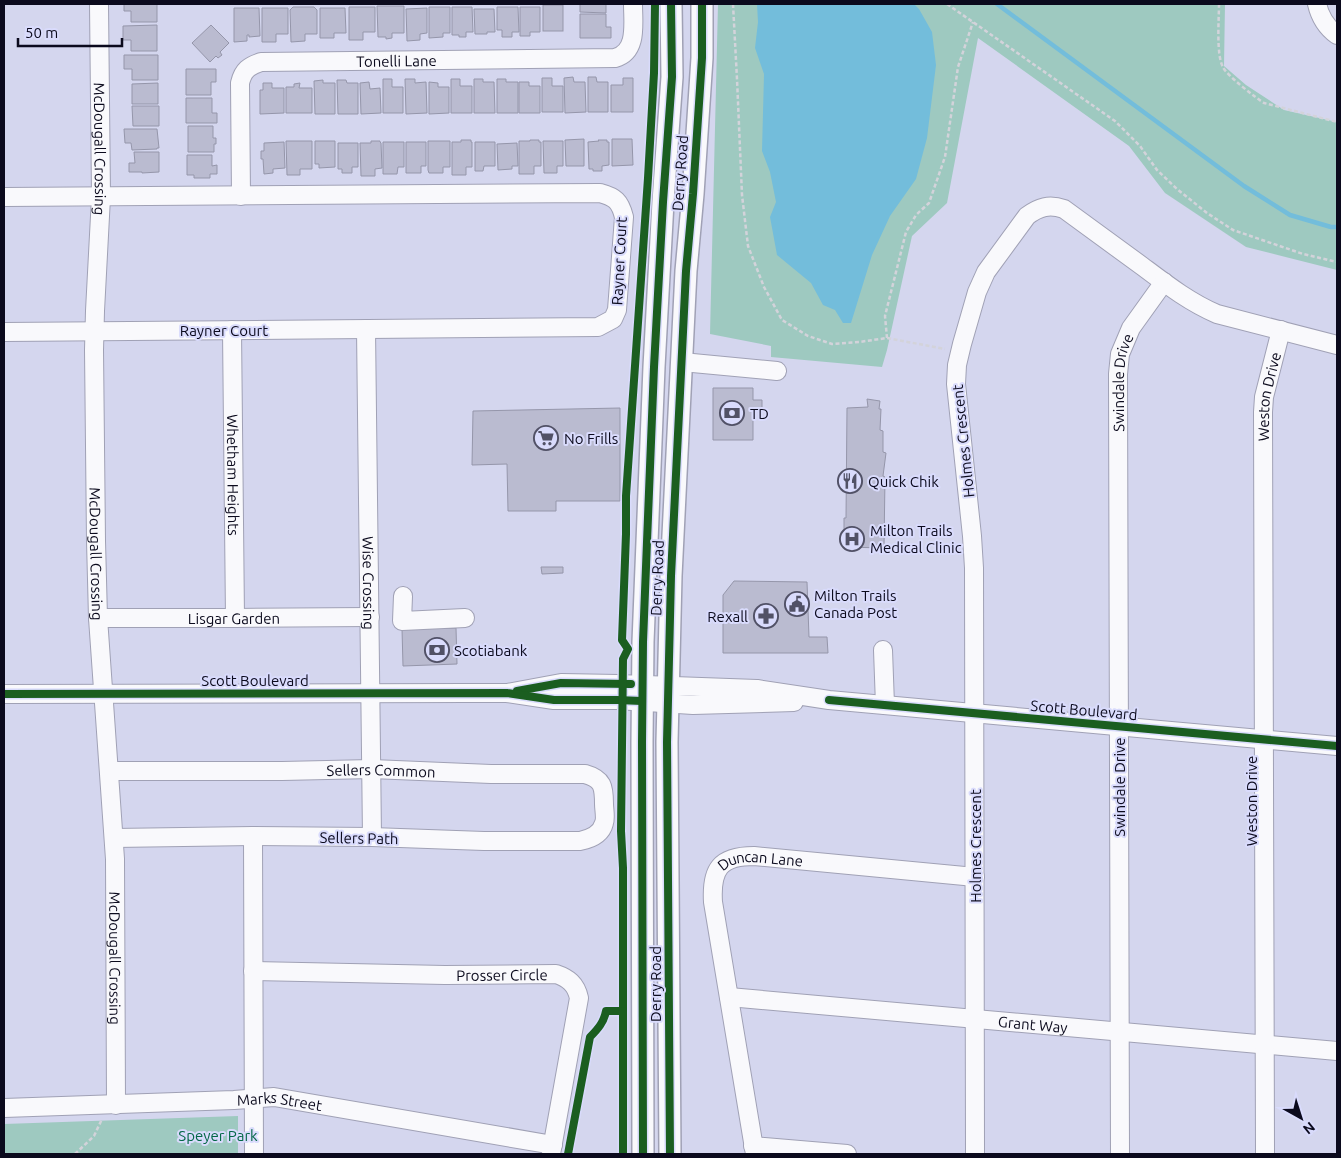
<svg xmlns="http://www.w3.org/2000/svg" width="1341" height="1158" font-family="Ubuntu,sans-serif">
<rect width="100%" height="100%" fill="#d4d6ee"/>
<g fill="#9ec9c0">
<polygon points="718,4 1225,4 1224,66 1246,85 1284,110 1337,122 1337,270 1246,247 1165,193 1129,146 978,38 947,203 912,236 887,350 882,367 771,357 771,346 710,334"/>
<polygon points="238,1116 238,1154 4,1154 4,1124"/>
</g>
<polygon fill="#73bddb" points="757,4 914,4 919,9 932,32 936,65 927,138 916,179 890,216 872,255 851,323 843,323 835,310 823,305 811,283 777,255 770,217 776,202 770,172 762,151 764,74 755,48 758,22"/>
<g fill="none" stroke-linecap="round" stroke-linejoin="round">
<polyline stroke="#73bddb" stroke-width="4.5" points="997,4 1244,186 1290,215 1331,227 1337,227"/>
</g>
<g fill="#babbd0" stroke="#9596aa">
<polygon points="124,4 157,4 157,22 131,22 131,11 124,11"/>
<polygon points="580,4 606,4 606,13 580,12"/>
<rect x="543" y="5" width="20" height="26"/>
<polygon points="377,6 404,6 404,33 392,33 392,38 386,39 386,37 378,37"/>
<polygon points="293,7 314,7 317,10 317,34 305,34 305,41 291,42 290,10"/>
<polygon points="349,7 375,7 375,32 363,32 363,40 349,40"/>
<polygon points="429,7 450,7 450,33 443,33 443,37 429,38"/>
<polygon points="452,7 472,7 473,32 466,32 466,37 459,37 459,35 452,35"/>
<polygon points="497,7 518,7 519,32 512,32 512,37 502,37 502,30 497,30"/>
<polygon points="520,7 540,7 540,32 530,32 530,36 520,36"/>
<polygon points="234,8 259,8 260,36 249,37 249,35 247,35 247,41 234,42"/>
<polygon points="262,8 288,8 288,34 276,34 276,42 262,42"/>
<polygon points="320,8 345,8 346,33 334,33 334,38 320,38"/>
<polygon points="427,8 427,33 420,34 420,40 407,41 406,9"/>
<polygon points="474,9 494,9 495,32 487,32 487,34 475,34"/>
<polygon points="580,14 606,14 606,27 611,27 611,38 580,38"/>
<polygon points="157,25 157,51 131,51 131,40 123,40 123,26"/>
<polygon points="211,25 229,43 220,52 222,55 218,58 216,56 210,62 192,43"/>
<polygon points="124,55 158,55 158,80 132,80 132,69 124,69"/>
<polygon points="186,69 216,69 216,82 211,82 211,95 186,95"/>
<polygon points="573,77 574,82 585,82 586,112 565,113 564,78"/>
<polygon points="588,77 596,77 597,82 608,82 608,112 588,112"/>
<polygon points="542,78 552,78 552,86 563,86 563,112 542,112"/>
<polygon points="623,78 633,78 633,112 611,112 611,85 623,85"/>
<polygon points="383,79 392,79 392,87 403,87 403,113 383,113"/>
<polygon points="405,79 415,79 415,83 426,82 427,113 406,114"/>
<polygon points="451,79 460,79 460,86 472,86 472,113 451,113"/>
<polygon points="474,79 483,79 483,82 494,82 495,113 474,113"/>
<polygon points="497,79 506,79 506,82 518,82 518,113 497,113"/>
<polygon points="323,80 323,83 335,83 335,114 315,114 314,81"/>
<polygon points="337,80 346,80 347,83 358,83 358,114 338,114"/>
<polygon points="369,82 370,89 380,88 381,113 361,114 360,83"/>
<polygon points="429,82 438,83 438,87 449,87 449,113 429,114"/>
<polygon points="519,82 529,82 529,86 540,86 540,113 519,113"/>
<polygon points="158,83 158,104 132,104 132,84"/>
<polygon points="263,83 272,83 272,88 284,88 284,113 260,114 260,90 263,90"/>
<polygon points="300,83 299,88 312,88 312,113 286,113 286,87 294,87 294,84"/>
<polygon points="186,98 212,98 212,113 217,113 217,123 186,123"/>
<polygon points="132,106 159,106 159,126 133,126"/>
<polygon points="188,126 213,126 213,138 216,138 216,144 214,144 214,152 188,152"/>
<polygon points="124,129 157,129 159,148 157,148 157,149 132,150 131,143 125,143"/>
<polygon points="584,139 584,166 566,166 565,140"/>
<polygon points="612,139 632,139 633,165 612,166"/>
<polygon points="461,140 471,140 471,142 472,142 472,167 466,167 466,175 452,175 452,142 461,142"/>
<polygon points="530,140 539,140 539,142 541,142 541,166 534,166 534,174 519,174 519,141 530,141"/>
<polygon points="598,140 607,140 607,142 609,142 609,165 602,166 602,171 593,171 593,169 589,169 588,142 599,141"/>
<polygon points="286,141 312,141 312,169 300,169 300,175 287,175"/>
<polygon points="315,141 335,141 335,167 319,168 319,164 315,164"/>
<polygon points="371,141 380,141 380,142 381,143 382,168 375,169 375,176 361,176 360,143 371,143"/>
<polygon points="428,141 450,141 450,167 443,167 443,173 429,173 428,170"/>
<polygon points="543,141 563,141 563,166 557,166 557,173 544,173"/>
<polygon points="284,142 285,168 273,169 273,173 264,174 263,159 261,159 261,151 264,151 264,143"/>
<polygon points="383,142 404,142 404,167 398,167 397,174 383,174"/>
<polygon points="406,142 426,142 426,166 421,166 421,173 406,173"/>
<polygon points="475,142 495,142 495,166 484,166 483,171 475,171"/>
<polygon points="338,143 358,143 358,167 352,167 352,173 342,173 342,169 338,169"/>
<polygon points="517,143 518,166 512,166 512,169 498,170 497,144"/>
<polygon points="134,152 159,152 159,172 142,173 142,172 129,172 129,163 135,163"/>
<polygon points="187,155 212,155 212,166 217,165 217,174 210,174 210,178 194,178 194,175 187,175"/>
<polygon points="713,388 753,388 753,400 762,400 762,409 753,409 753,440 713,440"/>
<polygon points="867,399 880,401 879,409 881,409 880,430 883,431 883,452 886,453 883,476 885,477 884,548 844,547 844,518 846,518 847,408 868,407"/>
<polygon points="620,408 620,501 556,501 556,511 508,511 507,464 472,465 473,411"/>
<polygon points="541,567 563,567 563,573 542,574"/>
<polygon points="734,581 807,582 809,637 827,637 828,653 723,653 723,595"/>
<polygon points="456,628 457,664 403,666 402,629"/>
</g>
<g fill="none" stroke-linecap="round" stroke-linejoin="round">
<defs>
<g id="minor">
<path id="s1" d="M99,4l2,193 -6,114 -1,39 2,191 2,77 17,241 1,246"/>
<path d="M1317,4c3,13 9,23 20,31"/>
<path id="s2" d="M241,196l-1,-113c3,-13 9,-17 21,-21l354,-4c23,-6 18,-35 18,-54"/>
<path d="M4,197l596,-4c15,4 20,8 24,24l-7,93 -4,9 -15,8 -594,5"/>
<path id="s3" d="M366,329l6,508"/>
<path id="s4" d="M232,330l3,288"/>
<polyline points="682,362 777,371"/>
<polyline points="403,596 402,621 465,618"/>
<path id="s5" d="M98,618h137l135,-1"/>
<polyline points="883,650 885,705"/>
<polyline points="507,693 561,683 618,684 757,689 829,700 1337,746"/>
<polyline points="4,694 468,693 507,693 554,700 617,700 693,705 794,702"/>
<path id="s6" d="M109,771h173l90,-2 119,5h94c18,5 19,13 19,30 0,5 2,14 0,19 -3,12 -14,16 -24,18h-96l-112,-4 -119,-1 -139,2"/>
<polyline points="253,836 254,1154"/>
<path id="s7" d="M253,971l192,4 111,-1c12,4 20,10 23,24l-28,156"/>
<path id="s8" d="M729,997l608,54"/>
<path id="s9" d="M4,1108l230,-8 40,-3 279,48"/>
<polyline points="753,1146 847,1154"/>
<path id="s10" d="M755,1154l-42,-252c-2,-33 7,-46 41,-46l221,21"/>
<path d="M975,1154l-1,-586 -2,-32 -16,-152 1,-19 5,-21 15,-52 9,-20 41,-56c12,-9 22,-12 37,-7 26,19 52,38 78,57 24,18 47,36 75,48l120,31"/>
<path id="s11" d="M1120,1154l-2,-780 2,-20 11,-26 33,-46"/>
<path id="s12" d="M1265,1154l-2,-742 1,-15 17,-67"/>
</g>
<g id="major">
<polyline points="643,1154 642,742 643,642 654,367 663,202 672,77 671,4"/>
<polyline points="670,1154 667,742 671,576 686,271 693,194 702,58 702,4"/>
</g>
</defs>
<use href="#minor" stroke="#a0a1b5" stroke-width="20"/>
<use href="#major" stroke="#a0a1b5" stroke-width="24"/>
<g stroke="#d3d3da" stroke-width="2.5" stroke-dasharray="4 2.5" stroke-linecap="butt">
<polyline points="733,4 737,79 742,195 748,246 764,287 782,320 808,336 832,344 859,342 887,338 945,349"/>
<polyline points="947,4 1115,121 1140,146 1157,170 1177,189 1207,213 1233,230 1303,254 1337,262"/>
<path d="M1219,4c0,15 -3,51 4,63 3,8 33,31 41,36l73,19"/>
<polyline points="887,338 885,316 906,232 916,215 929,203 945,157 958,67 973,22"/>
<polyline points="75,1154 94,1136 102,1119"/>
</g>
<use href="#minor" stroke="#f9f9fc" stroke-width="18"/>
<use href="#major" stroke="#f9f9fc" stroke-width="21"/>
<defs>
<g id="cycleway">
<polyline points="517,691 561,683 631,684"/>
<polyline points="4,694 507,693 554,700 617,700 642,701"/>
<polyline points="829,700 1337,746"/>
<path d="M568,1154l22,-117c8,-8 14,-15 16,-26h17v-143l-2,-37 2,-172 5,-10 -6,-9 4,-106v-38l22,-318 6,-105 1,-69"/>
<polyline points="623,1154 623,1011"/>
<polyline points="643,1154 642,742 643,642 654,367 663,202 672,77 671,4"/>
<polyline points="670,1154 667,742 671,576 686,271 693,194 702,58 702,4"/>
</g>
</defs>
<use href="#cycleway" stroke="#d9dbfc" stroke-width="11"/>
<use href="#cycleway" stroke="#1b5e20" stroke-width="8"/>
</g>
<defs>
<symbol id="bank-ring" viewBox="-11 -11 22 22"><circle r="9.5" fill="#d9dbfc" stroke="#515166" stroke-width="1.5"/><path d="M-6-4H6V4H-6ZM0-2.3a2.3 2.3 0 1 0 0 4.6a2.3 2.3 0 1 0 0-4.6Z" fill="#515166"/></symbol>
<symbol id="supermarket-ring" viewBox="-11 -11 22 22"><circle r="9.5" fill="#d9dbfc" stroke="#515166" stroke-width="1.5"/><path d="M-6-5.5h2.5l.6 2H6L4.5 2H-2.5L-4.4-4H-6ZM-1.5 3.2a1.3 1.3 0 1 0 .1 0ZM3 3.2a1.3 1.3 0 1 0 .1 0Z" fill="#515166"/></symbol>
<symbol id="restaurant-ring" viewBox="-11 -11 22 22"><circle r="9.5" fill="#d9dbfc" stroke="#515166" stroke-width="1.5"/><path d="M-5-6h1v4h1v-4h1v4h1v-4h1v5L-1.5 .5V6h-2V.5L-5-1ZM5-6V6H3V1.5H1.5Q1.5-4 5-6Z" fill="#515166"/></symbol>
<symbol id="hospital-ring" viewBox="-11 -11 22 22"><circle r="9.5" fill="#d9dbfc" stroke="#515166" stroke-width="1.5"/><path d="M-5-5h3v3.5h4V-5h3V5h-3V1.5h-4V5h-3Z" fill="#515166"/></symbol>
<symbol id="civic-ring" viewBox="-11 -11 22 22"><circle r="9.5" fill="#d9dbfc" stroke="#515166" stroke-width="1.5"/><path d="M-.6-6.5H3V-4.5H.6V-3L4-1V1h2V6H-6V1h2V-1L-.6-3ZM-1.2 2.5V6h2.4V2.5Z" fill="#515166"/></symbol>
<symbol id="pharmacy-ring" viewBox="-11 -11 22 22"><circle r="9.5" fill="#d9dbfc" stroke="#515166" stroke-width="1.5"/><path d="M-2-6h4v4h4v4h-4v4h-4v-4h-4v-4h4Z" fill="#515166"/></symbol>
</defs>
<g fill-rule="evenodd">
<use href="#bank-ring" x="718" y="399" width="28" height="28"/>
<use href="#supermarket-ring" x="532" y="424" width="28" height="28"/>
<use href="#restaurant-ring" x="836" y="467" width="28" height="28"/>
<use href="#hospital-ring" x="838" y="525" width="28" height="28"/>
<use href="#civic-ring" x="783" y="590" width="28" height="28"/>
<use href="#pharmacy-ring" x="752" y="602" width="28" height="28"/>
<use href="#bank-ring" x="423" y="636" width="28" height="28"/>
</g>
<g text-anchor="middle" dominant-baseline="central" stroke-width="4" stroke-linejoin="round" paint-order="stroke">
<g font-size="15" fill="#0b0a1d" stroke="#d9dbfc">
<text stroke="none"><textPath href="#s2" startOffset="280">Tonelli Lane</textPath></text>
<text stroke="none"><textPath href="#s1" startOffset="145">McDougall Crossing</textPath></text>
<text transform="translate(680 173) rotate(-86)">Derry Road</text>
<text transform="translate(619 261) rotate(-87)">Rayner Court</text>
<text x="224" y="330">Rayner Court</text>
<text stroke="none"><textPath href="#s11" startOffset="772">Swindale Drive</textPath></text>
<text stroke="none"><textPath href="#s12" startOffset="758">Weston Drive</textPath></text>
<text transform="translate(963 441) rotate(-96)">Holmes Crescent</text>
<text stroke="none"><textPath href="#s4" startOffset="145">Whetham Heights</textPath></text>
<text stroke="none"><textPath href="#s1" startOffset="550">McDougall Crossing</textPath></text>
<text transform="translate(657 578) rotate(-88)">Derry Road</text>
<text stroke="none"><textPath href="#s3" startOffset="254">Wise Crossing</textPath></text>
<text stroke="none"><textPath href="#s5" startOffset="136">Lisgar Garden</textPath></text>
<text x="255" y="680">Scott Boulevard</text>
<text transform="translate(1084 710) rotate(5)">Scott Boulevard</text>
<text stroke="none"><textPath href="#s6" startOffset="272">Sellers Common</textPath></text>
<text transform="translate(1119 787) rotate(-90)">Swindale Drive</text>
<text transform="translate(1251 801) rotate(-90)">Weston Drive</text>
<text transform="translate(359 838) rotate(1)">Sellers Path</text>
<text transform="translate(975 846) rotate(-90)">Holmes Crescent</text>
<text stroke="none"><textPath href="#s10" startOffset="335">Duncan Lane</textPath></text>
<text stroke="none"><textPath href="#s1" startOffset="955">McDougall Crossing</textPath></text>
<text stroke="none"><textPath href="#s7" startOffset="249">Prosser Circle</textPath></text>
<text transform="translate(655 984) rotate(-90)">Derry Road</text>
<text stroke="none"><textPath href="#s8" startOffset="305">Grant Way</textPath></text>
<text stroke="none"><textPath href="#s9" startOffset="276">Marks Street</textPath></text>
</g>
<g font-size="15" fill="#0b0a1d" stroke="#d9dbfc" text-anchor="start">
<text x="750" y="413">TD</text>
<text x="564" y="438">No Frills</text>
<text x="868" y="481">Quick Chik</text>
<text x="870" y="530">Milton Trails<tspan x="870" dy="17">Medical Clinic</tspan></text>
<text x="814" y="595">Milton Trails<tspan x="814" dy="17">Canada Post</tspan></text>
<text x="748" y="616" text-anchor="end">Rexall</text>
<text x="454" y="650">Scotiabank</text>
</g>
<g font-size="15" fill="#036746" stroke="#d9dbfc">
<text x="218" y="1135">Speyer Park</text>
</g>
</g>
<rect width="1341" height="1158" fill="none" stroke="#0b0a1d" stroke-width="10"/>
<g transform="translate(1301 1118) rotate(141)" stroke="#d9dbfc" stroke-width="4" paint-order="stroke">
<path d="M0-4L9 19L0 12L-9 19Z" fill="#0b0a1d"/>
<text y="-8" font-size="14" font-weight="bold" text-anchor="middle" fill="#0b0a1d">N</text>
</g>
<path d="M18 38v8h104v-8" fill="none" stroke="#0b0a1d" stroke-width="2.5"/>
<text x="25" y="38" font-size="15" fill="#0b0a1d" stroke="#d9dbfc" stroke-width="4" paint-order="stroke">50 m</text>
</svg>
